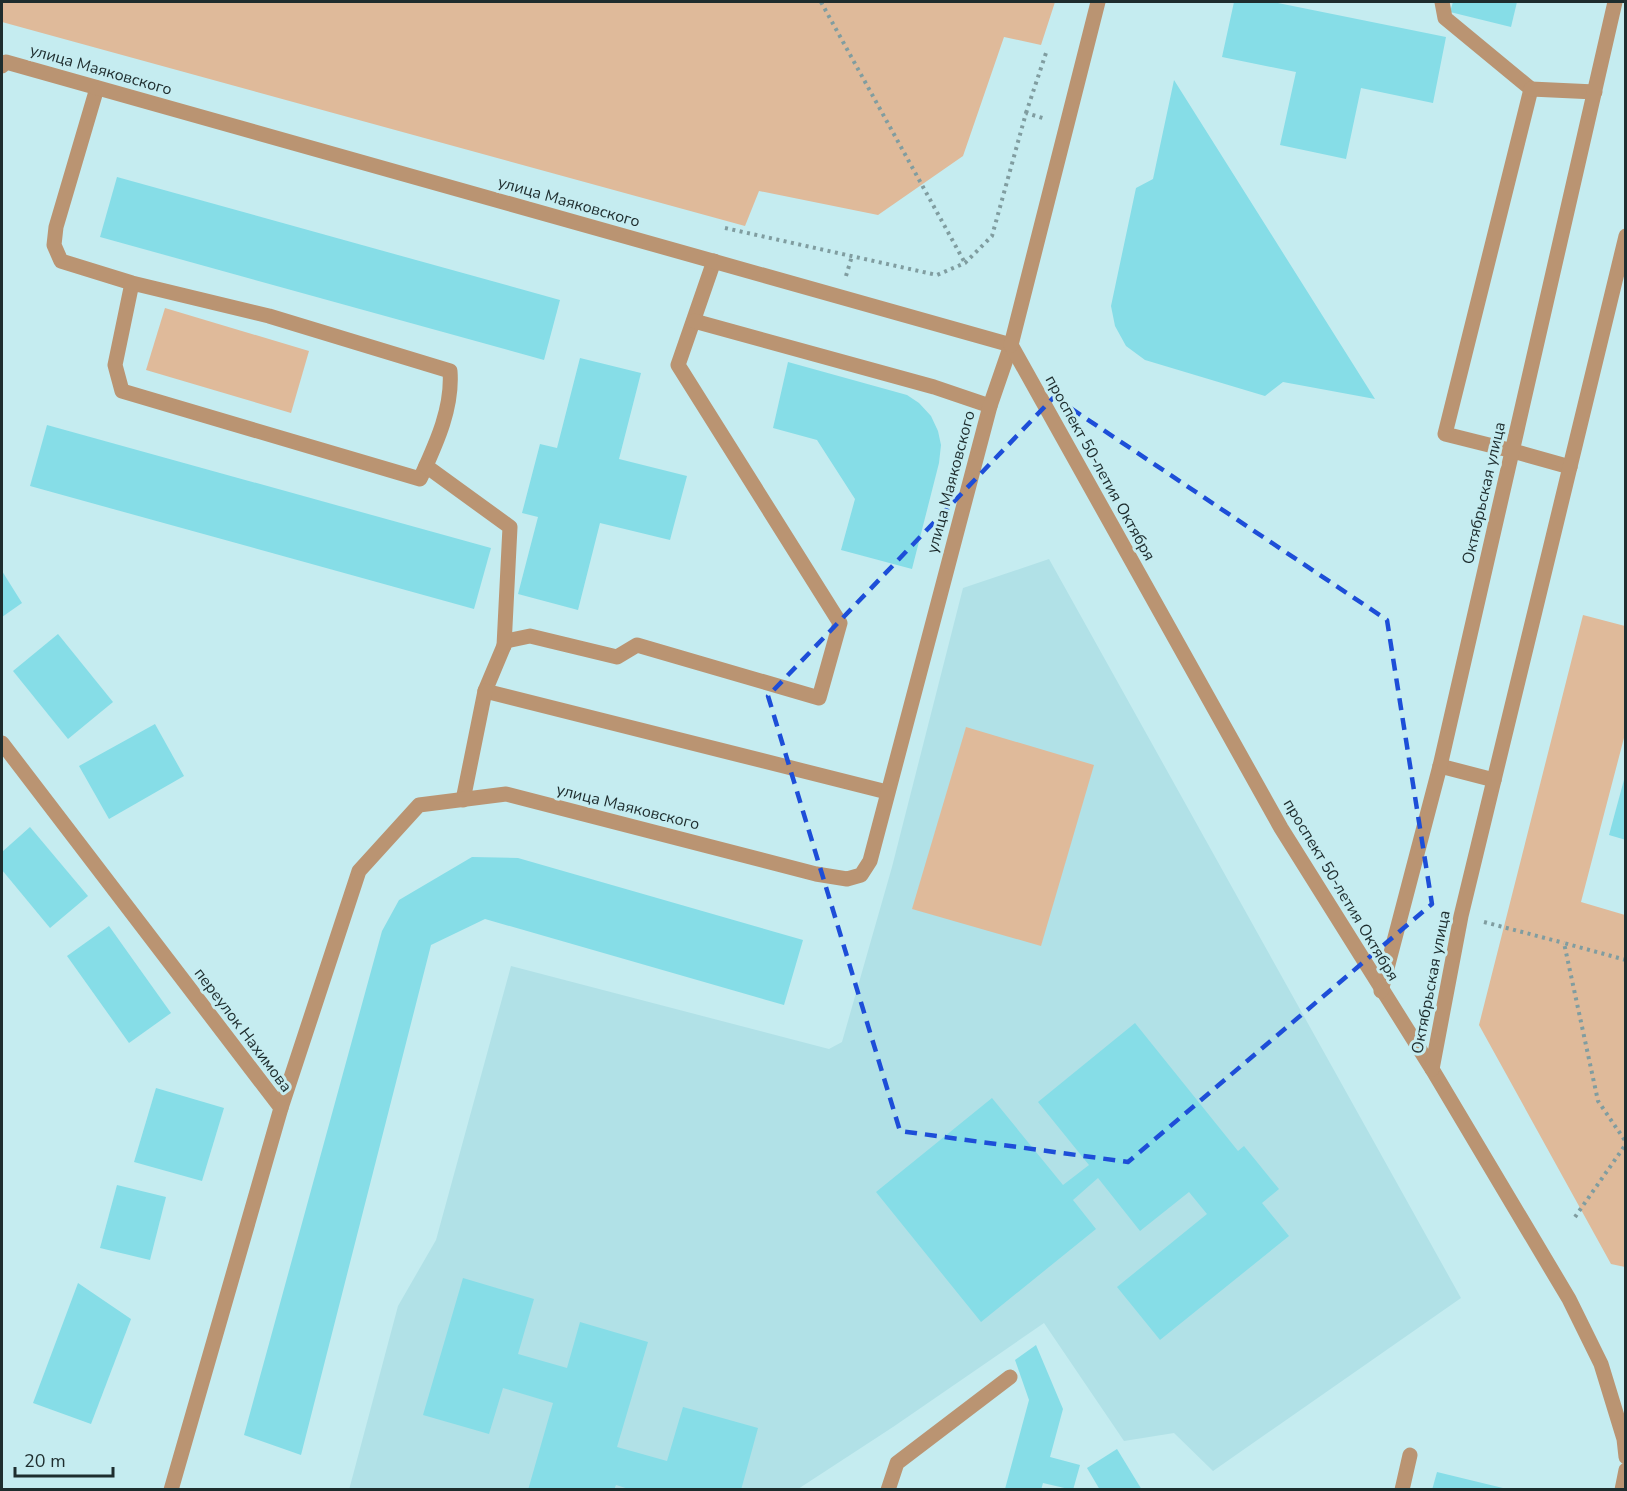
<svg xmlns="http://www.w3.org/2000/svg" width="1627" height="1491" font-family="'Nunito Sans',sans-serif">
<rect width="100%" height="100%" fill="#c5ecf0"/>
<polygon fill="#b1e1e7" points="1049,559 1461,1298 1213,1471 1174,1433 1124,1441 1044,1323 893,1427 798,1489 349,1490 398,1306 436,1240 511,966 829,1049 842,1042 892,867 963,588"/>
<g fill="#dfba9a">
<polygon points="2,2 1055,2 1041,45 1004,37 963,156 878,215 759,191 745,226 2,22"/>
<polygon points="165,308 309,351 291,413 146,370"/>
<polygon points="1583,615 1625,626 1625,734 1581,902 1625,915 1625,1267 1611,1264 1479,1025"/>
<polygon points="966,727 1094,765 1041,946 912,909"/>
</g>
<g fill="#86dde7">
<polygon points="1234,2 1273,2 1446,37 1433,103 1361,88 1346,159 1280,145 1296,72 1222,57"/>
<polygon points="1453,2 1517,2 1511,27 1450,12"/>
<polygon points="1174,80 1375,399 1283,382 1265,396 1145,360 1126,346 1115,326 1111,306 1136,188 1153,179"/>
<polygon points="117,177 560,300 544,360 100,237"/>
<polygon points="580,358 641,373 619,459 687,476 670,540 600,523 578,610 518,594 538,517 522,513 540,444 557,448"/>
<polygon points="788,362 907,395 919,403 931,416 938,431 941,445 939,463 912,569 841,550 855,499 817,440 773,428"/>
<polygon points="47,425 491,548 474,609 30,486"/>
<polygon points="2,571 22,603 2,617"/>
<polygon points="58,634 113,702 68,739 13,671"/>
<polygon points="155,724 184,776 109,819 79,766"/>
<polygon points="1625,776 1626,776 1626,840 1609,835"/>
<polygon points="30,827 88,896 50,928 2,870 2,852"/>
<polygon points="472,857 518,858 803,940 784,1005 485,919 431,945 301,1455 244,1435 382,931 399,900"/>
<polygon points="109,926 171,1013 129,1043 67,956"/>
<polygon points="1135,1023 1238,1151 1244,1146 1279,1189 1262,1203 1289,1236 1160,1340 1117,1287 1207,1214 1189,1192 1140,1231 1098,1178 1073,1200 1096,1229 981,1322 876,1192 992,1098 1063,1185 1089,1165 1038,1102"/>
<polygon points="156,1088 224,1108 202,1181 134,1162"/>
<polygon points="117,1185 166,1197 150,1260 100,1248"/>
<polygon points="463,1278 534,1299 518,1354 567,1368 580,1322 648,1342 617,1447 667,1461 683,1407 758,1428 741,1490 632,1490 616,1485 614,1490 528,1490 553,1403 503,1388 489,1434 423,1415"/>
<polygon points="78,1283 131,1319 91,1424 33,1403"/>
<polygon points="1036,1345 1063,1409 1050,1457 1080,1465 1073,1490 1043,1483 1041,1490 1005,1489 1029,1400 1015,1360"/>
<polygon points="1117,1449 1142,1490 1100,1490 1087,1468"/>
<polygon points="1437,1472 1507,1489 1507,1490 1432,1490"/>
</g>
<g fill="none" stroke-linecap="round" stroke-linejoin="round">
<g stroke="#809da0" stroke-width="4" stroke-dasharray="3 4.5" stroke-linecap="butt">
<polyline points="821,2 965,263"/>
<polyline points="1026,113 1046,53"/>
<polyline points="725,228 937,275 965,263 992,236 1026,113 1046,119"/>
<polyline points="846,276 852,256"/>
<polyline points="1484,922 1564,943"/>
<polyline points="1626,960 1564,943 1598,1101 1626,1142"/>
<polyline points="1575,1217 1626,1144"/>
</g>
<g stroke="#ba9472" stroke-width="15">
<polyline points="1442,2 1445,18 1531,89 1445,434 1513,451"/>
<path d="M97,88l-41,139 -2,18 7,16 71,22 137,33 181,55c3,38 -15,75 -30,108l-298,-88 -7,-26 17,-82"/>
<polyline points="1531,89 1595,92"/>
<polyline points="714,261 678,365 840,623 819,698 637,645 617,657 530,636 506,641 485,691 887,792"/>
<polyline points="694,321 934,387 990,406"/>
<polyline points="426,466 510,527 504,646"/>
<polyline points="463,800 485,691"/>
<polyline points="888,1490 897,1463 1010,1377"/>
<polyline points="1402,1490 1410,1455"/>
</g>
<g stroke="#ba9472" stroke-width="15">
<polyline points="2,743 281,1108 171,1490"/>
<polyline points="281,1108 359,871 419,805 506,794 816,874 847,879 861,875 870,861 990,406 1011,345"/>
</g>
<g stroke="#ba9472" stroke-width="15">
<polyline points="2,66 6,62 1011,345"/>
<polyline points="1011,345 1281,828 1432,1069 1569,1299 1601,1364 1624,1439 1626,1457"/>
<polyline points="1011,345 1098,2"/>
<polyline points="1513,451 1570,467"/>
<polyline points="1440,766 1494,780"/>
<polyline points="1381,991 1440,766 1615,2"/>
<polyline points="1432,1069 1461,916 1626,236"/>
<polyline points="1622,1490 1626,1470"/>
</g>
</g>
<path fill="none" stroke="#1d4ed8" stroke-width="4.5" stroke-dasharray="12 8" stroke-linejoin="round" d="M1054,397l333,223 45,284 -304,258 -228,-31 -132,-435z"/>
<g text-anchor="middle" dominant-baseline="central" stroke-width="6" stroke-linejoin="round" paint-order="stroke">
<g font-size="16" fill="#1e2d2e" stroke="#c5ecf0">
<text transform="translate(101 70) rotate(16)">улица Маяковского</text>
<text transform="translate(569 202) rotate(16)">улица Маяковского</text>
<text transform="translate(1100 468) rotate(61)">проспект 50-летия Октября</text>
<text transform="translate(951 482) rotate(-75)">улица Маяковского</text>
<text transform="translate(1484 493) rotate(-77)">Октябрьская улица</text>
<text transform="translate(628 807) rotate(14)">улица Маяковского</text>
<text transform="translate(1341 890) rotate(59)">проспект 50-летия Октября</text>
<text transform="translate(1431 982) rotate(-79)">Октябрьская улица</text>
<text transform="translate(243 1030) rotate(53)">переулок Нахимова</text>
</g>
</g>
<rect width="1627" height="1491" fill="none" stroke="#1e2d2e" stroke-width="6"/>
<path d="M15 1467v9h98v-9" fill="none" stroke="#1e2d2e" stroke-width="3"/>
<text x="24" y="1467" font-size="18" fill="#1e2d2e" stroke="#c5ecf0" stroke-width="4.5" paint-order="stroke">20 m</text>
</svg>
